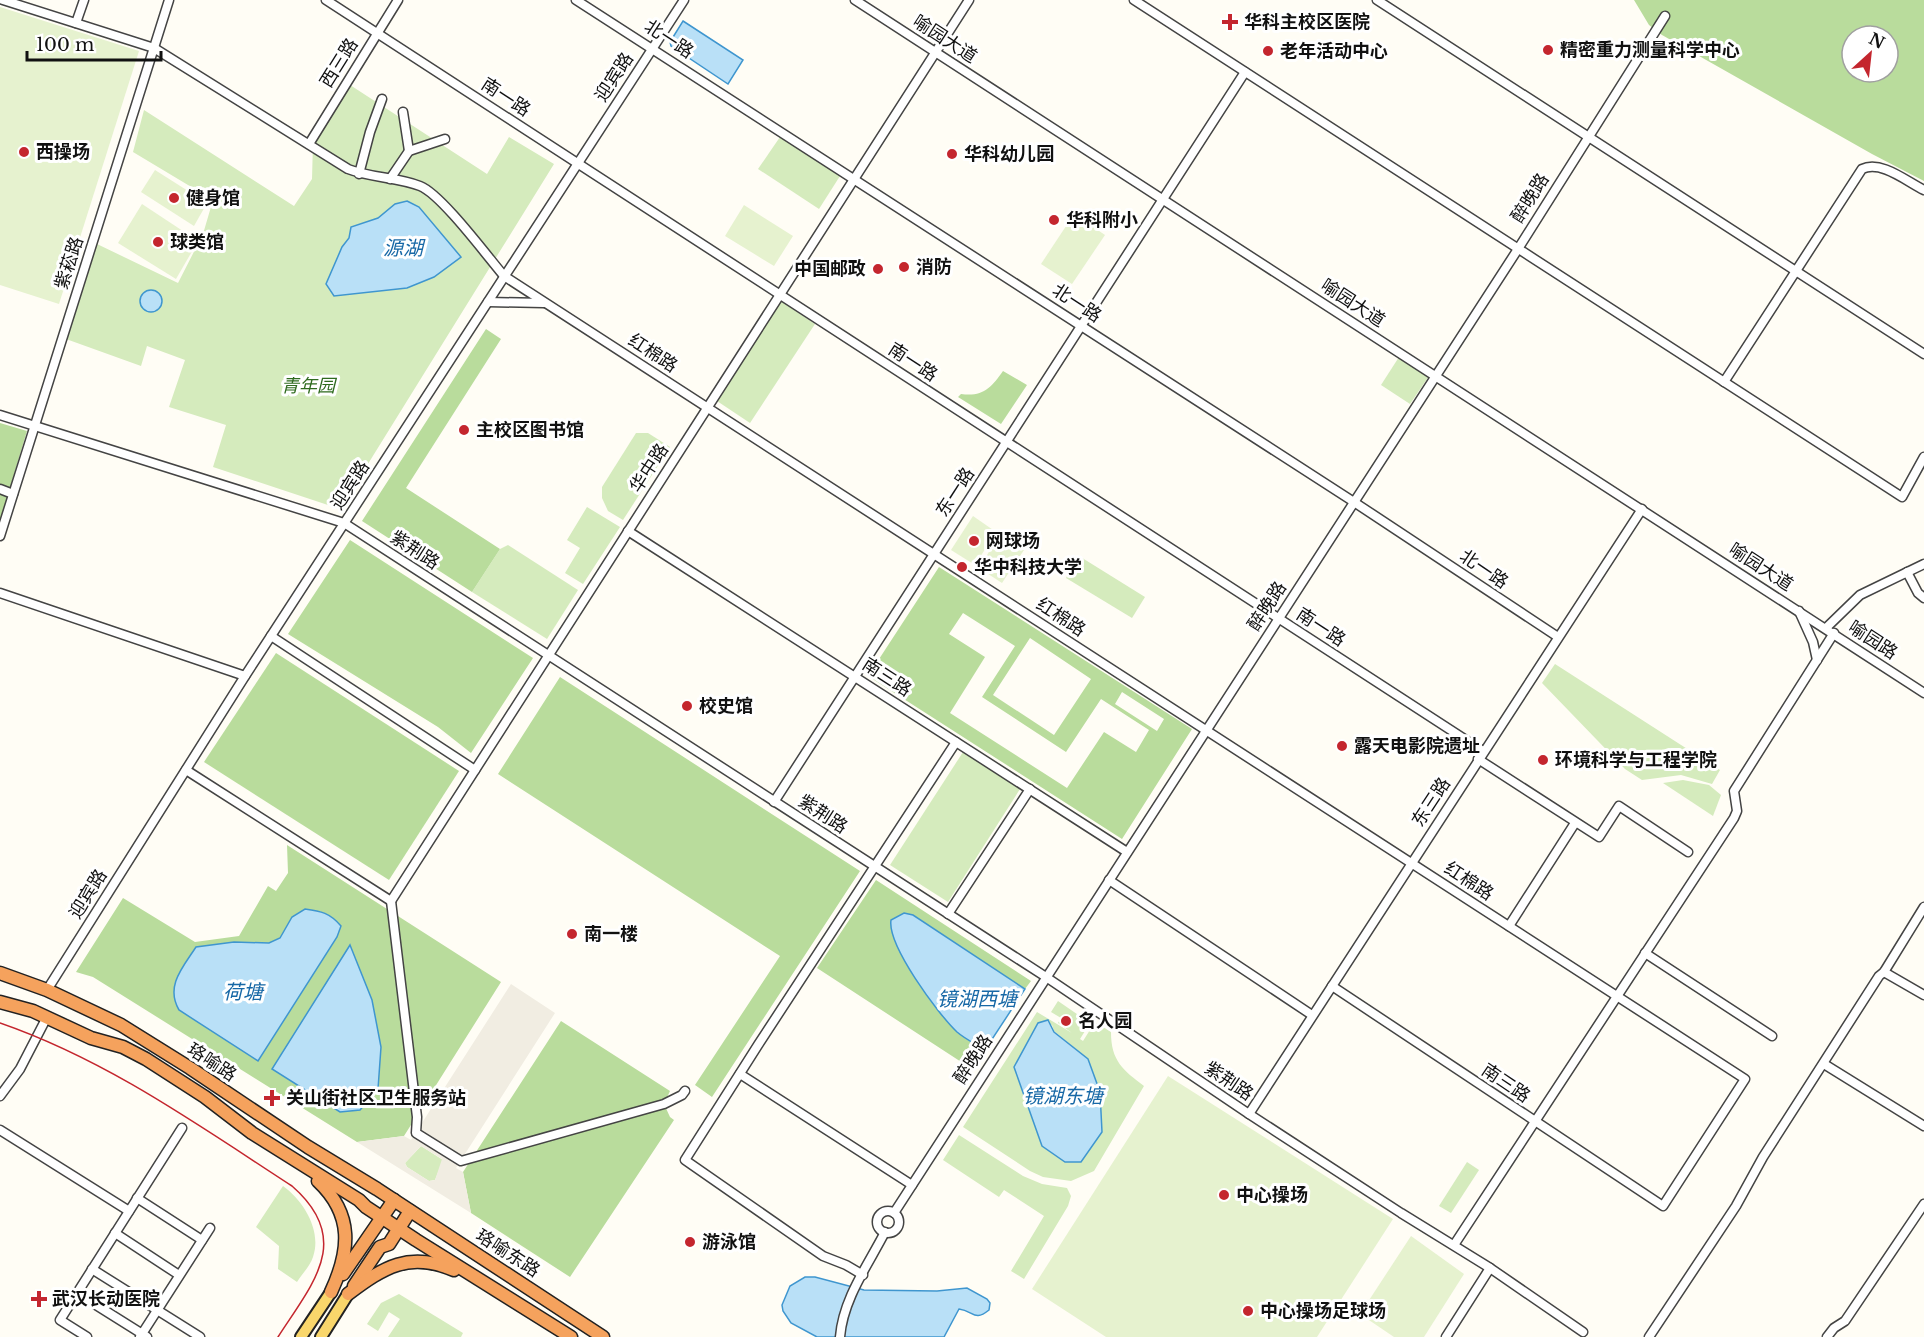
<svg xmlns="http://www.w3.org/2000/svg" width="1924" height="1337" font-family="'Libre Baskerville','Noto Sans SC',serif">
<rect width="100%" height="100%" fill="#fffdf5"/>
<g fill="#d5ebbd" fill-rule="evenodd">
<path d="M347,83l140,91 22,-37 45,27 -214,345 -127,-42 13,-42 -57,-18 16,-47 -38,-14 -6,20 -75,-27 31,-95 81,39 25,-49 10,-34 -80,-48 11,-42 150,96 18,-27 1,-37zM395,204l-69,80 16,-37 7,-9 2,-11 27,-9z"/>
<polygon points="780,137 840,176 819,209 758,169"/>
<polygon points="781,301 815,324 750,423 717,401"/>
<polygon points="1399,357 1429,376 1410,404 1381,385"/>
<polygon points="636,433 648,433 670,447 623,520 608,511 602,498 602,487"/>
<polygon points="587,507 620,527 583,584 565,573 580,548 567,540"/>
<polygon points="508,545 578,590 547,639 472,592 500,549"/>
<polygon points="1079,556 1145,597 1132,618 1066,578"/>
<polygon points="1555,664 1720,770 1712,784 1681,775 1642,780 1625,769 1542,683"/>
<polygon points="963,752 1020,789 948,902 890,865"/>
<polygon points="1683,780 1709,785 1721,795 1713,816 1663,783"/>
<path d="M1058,1001l32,22 -10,16 3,2 12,-19 16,10c0,29 12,38 33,54l-50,85 -23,10 -28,-4 -13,-6 -67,-44 74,-115 35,21 -14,-10 3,-5 -10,-6zM1038,1023l14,2 2,6 34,28 -74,8z"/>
<polygon points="959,1135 1023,1176 1042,1184 1067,1188 1071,1196 1068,1206 1024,1279 1011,1271 1044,1216 1004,1190 999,1197 943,1160"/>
<polygon points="421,1146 443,1160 435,1180 429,1181 407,1167 405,1163"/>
<polygon points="1467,1162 1479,1170 1451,1213 1439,1206"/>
<path d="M283,1186c21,15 39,45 30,71 -3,9 -11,17 -16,25l-19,-13 1,-23 -23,-19z"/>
<polygon points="399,1294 463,1333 461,1337 388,1337 400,1319 389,1312 378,1331 367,1324 381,1303"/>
</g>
<g fill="#b9dc9c" fill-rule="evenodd">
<path d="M1634,0h290v181l-52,-27 -210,-119 -13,-10zM1852,36h36v36h-36z"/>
<polygon points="486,329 501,339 406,488 500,549 472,592 362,521"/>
<path d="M1003,371l24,14 -26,39 -43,-27 3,-3c22,3 30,-6 42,-23z"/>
<polygon points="0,423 27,431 0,521"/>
<polygon points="350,540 533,658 471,753 438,727 288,634"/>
<path d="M939,567l253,162 -70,110 -254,-163zM963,613l52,33 -33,51 84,55 35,-53 48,31 -13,22 -32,-20 -37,56 -117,-75 35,-56 -36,-23zM1030,638l61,41 -37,56 -61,-40zM1122,692l42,27 -7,12 -42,-27z"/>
<polygon points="276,653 459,771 389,880 204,762"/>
<polygon points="560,677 860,871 712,1097 695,1085 780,956 498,774"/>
<path d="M287,845l214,137 -97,154 -47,6 -264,-165 -17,-5 47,-74 72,44 44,-6 29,-50 8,5 12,-18zM305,909c16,2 25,4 35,17l-3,11 -79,124 -62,-114 38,-5 35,1 11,-5 12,-21z"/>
<polygon points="876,880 1031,981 1025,989 913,915 945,1017 958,1032 985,1050 972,1069 817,968"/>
<polygon points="561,1021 670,1091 664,1104 670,1117 674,1120 570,1277 471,1213 463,1172"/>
</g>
<g fill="#e6f2cf">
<polygon points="0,7 139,51 59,304 0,285"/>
<polygon points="155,170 207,203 194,226 141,192"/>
<polygon points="142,204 198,241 176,279 118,243"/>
<polygon points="744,205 793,236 774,266 725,236"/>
<polygon points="1074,214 1105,235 1072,284 1041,264"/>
<polygon points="973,516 996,532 975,565 951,550"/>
<polygon points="1000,534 1024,550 1002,583 979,568"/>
<polygon points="1168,1076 1393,1219 1317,1337 1106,1337 1032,1289"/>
<polygon points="1411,1236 1464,1274 1424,1337 1394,1337 1360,1314"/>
</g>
<path fill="#f1ede2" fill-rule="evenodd" d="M511,984l44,29 -99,155 7,4 8,41 -114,-71 47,-6 7,4zM421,1146l21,13 -7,21 -6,1 -22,-14 -2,-4z"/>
<g fill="#b9e0f7" stroke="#3f96cf" stroke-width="1.5">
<polygon points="683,21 743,60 728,84 671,46 670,42"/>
<polygon points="407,201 419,207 461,257 434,277 407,288 334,296 326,284 342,247 349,238 351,227 378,218 395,204"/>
<circle cx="151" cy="301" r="11"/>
<path d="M305,909c16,2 25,4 36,17l-4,11 -79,124 -79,-51c-14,-24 4,-43 17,-63l38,-5 35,1 11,-5 12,-21z"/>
<path d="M904,913l9,2 112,74 -40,61c-9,-6 -20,-11 -28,-18 -19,-18 -70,-87 -66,-112z"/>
<polygon points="350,945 372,1000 381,1047 378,1089 360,1110 340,1112 272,1069"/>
<polygon points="1048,1020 1054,1032 1088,1059 1100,1092 1102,1132 1081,1162 1065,1162 1042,1146 1014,1067 1038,1023"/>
<path d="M805,1277h10l49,13 73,1 30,-3 20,11 3,4 -1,7c-15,12 -15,1 -30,-1l-15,28h-127l-26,-14 -8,-12 -1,-6 8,-19z"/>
</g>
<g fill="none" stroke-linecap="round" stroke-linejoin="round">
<defs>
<g id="minor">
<path d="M3,0l151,48 194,121c23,9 49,8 72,17 21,8 67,70 84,90l1241,803 -82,127 -331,-220"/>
<polyline points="326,0 1483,751"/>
<polyline points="576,0 1354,502 1558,637"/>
<polyline points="855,0 1924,693"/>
<polyline points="1134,0 1902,497 1924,457"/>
<polyline points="1377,0 1924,354"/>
<polyline points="76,23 84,0"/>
<polyline points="403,112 409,151"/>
<polyline points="309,144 398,0"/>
<polyline points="359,174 370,132 382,99"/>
<polyline points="390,179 409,151 445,139"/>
<polyline points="488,302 544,303"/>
<path d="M1724,382l138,-213c19,-9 44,12 62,21"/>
<polyline points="0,415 344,523 1046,977 1249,1114 1401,1213 1490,1268 1583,1332"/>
<polyline points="0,489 13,494"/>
<polyline points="628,531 1127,852"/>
<polyline points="0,536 169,0"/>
<polyline points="1907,572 1918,593 1924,598"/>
<polyline points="0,593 245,676"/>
<polyline points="1799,611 1813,642 1817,660"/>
<polyline points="1826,628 1860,595 1924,564"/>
<polyline points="271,636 475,770"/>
<polyline points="1478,759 1599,837 1619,806 1688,852"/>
<polyline points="186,770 391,901"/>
<polyline points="774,802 1245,72"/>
<polyline points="1109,880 1312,1015"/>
<polyline points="391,901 969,0"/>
<polyline points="391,901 417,1117 416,1133 461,1161 664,1104 682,1095 685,1091"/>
<polyline points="948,914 1030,789"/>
<polyline points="1509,926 1575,823"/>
<polyline points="1645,953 1772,1036"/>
<polyline points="1884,972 1924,995"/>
<polyline points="47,990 245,676 684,0"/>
<polyline points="1824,1064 1924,1126"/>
<polyline points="740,1074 912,1185"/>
<polyline points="0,1096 20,1069 47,1017"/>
<polyline points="1249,1114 1642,509"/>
<polyline points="0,1130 129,1211"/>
<polyline points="137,1198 202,1240"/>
<circle cx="888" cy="1222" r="11"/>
<polyline points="894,1213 1518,249 1665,16"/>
<polyline points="115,1233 179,1275"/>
<polyline points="1454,1245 1734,818 1737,811 1734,791 1834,633"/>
<polyline points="92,1269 200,1337"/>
<polyline points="863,1275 846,1265 823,1256 685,1160 758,1045 956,742"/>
<polyline points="77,1293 147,1337"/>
<polyline points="87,1337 60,1320 182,1128"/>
<polyline points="140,1337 210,1228"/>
<path d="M840,1337c3,-38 28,-72 45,-105"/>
<polyline points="1446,1337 1490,1268"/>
<polyline points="1649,1337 1736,1206 1763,1157 1879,976 1884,972 1924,907"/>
<polyline points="1827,1337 1834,1328 1845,1321 1924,1204"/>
</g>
<g id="major">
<polyline points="301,1337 331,1292"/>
<polyline points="321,1337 348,1294"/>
</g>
<g id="highway">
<polyline points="0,973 47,990 121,1025 190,1068 308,1147 377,1189 603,1337"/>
<polyline points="0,1002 33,1011 91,1038 123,1047 146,1059 205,1097 252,1133 359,1200 366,1207 416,1240 571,1337"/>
<path d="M318,1181c36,34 32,70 13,111"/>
<polyline points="343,1274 394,1200"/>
<polyline points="354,1286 380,1247 389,1244 410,1211"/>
<path d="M348,1294c36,-27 61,-43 106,-24"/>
</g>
</defs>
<use href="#minor" stroke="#444" stroke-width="11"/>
<use href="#major" stroke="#222" stroke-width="14"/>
<use href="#highway" stroke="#222" stroke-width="15"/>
<use href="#minor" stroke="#fff" stroke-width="8"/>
<use href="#major" stroke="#f9d66b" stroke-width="10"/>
<use href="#highway" stroke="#f5a25d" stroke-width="12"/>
<path stroke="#c4262e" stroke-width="1.5" d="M0,1023c107,37 198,102 292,163 62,54 20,98 -14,151"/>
</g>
<g fill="#c4262e" stroke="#fff" stroke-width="2">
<path d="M1227 13h6v6h6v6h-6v6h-6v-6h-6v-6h6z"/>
<circle cx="1548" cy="50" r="6"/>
<circle cx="1268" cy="51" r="6"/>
<circle cx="24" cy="152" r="6"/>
<circle cx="952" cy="154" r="6"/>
<circle cx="174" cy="198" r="6"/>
<circle cx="1054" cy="220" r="6"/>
<circle cx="158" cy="242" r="6"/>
<circle cx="904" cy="267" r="6"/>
<circle cx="878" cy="269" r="6"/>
<circle cx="464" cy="430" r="6"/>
<circle cx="974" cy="541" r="6"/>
<circle cx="962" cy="567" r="6"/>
<circle cx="687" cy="706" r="6"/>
<circle cx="1342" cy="746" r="6"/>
<circle cx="1543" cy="760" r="6"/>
<circle cx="572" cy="934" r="6"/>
<circle cx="1066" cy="1021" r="6"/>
<path d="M269 1089h6v6h6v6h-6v6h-6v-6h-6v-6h6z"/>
<circle cx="1224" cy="1195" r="6"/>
<circle cx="690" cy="1242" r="6"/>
<path d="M36 1290h6v6h6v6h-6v6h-6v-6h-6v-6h6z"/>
<circle cx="1248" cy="1311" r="6"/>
</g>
<g text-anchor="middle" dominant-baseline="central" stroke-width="6" stroke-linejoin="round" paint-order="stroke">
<g font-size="18" font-weight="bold" fill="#111" stroke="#fff" text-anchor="start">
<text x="1244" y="22">华科主校区医院</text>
<text x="1560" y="50">精密重力测量科学中心</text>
<text x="1280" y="51">老年活动中心</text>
<text x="36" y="152">西操场</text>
<text x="964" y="154">华科幼儿园</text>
<text x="186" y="198">健身馆</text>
<text x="1066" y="220">华科附小</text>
<text x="170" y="242">球类馆</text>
<text x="916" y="267">消防</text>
<text x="866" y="269" text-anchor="end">中国邮政</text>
<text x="476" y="430">主校区图书馆</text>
<text x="986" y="541">网球场</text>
<text x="974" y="567">华中科技大学</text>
<text x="699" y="706">校史馆</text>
<text x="1354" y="746">露天电影院遗址</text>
<text x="1555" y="760">环境科学与工程学院</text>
<text x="584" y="934">南一楼</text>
<text x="1078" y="1021">名人园</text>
<text x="286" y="1098">关山街社区卫生服务站</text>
<text x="1236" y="1195">中心操场</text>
<text x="702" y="1242">游泳馆</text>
<text x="52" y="1299">武汉长动医院</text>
<text x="1260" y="1311">中心操场足球场</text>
</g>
<g font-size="18" fill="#111" stroke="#fff">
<text transform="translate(669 39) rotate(33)">北一路</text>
<text transform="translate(945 39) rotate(33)">喻园大道</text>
<text transform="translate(339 63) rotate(-58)">西三路</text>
<text transform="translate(614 77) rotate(-57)">迎宾路</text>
<text transform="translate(506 97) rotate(33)">南一路</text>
<text transform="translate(1530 198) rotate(-58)">醉晚路</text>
<text transform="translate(69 263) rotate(-72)">紫菘路</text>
<text transform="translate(1077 303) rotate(33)">北一路</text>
<text transform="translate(1353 303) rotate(33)">喻园大道</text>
<text transform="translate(653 353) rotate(33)">红棉路</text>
<text transform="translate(913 362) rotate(33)">南一路</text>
<text transform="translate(649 468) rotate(-57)">华中路</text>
<text transform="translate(350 485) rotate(-57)">迎宾路</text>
<text transform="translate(955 492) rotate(-57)">东一路</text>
<text transform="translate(415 550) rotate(33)">紫荆路</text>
<text transform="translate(1761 567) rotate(33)">喻园大道</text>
<text transform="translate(1484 569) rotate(34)">北一路</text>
<text transform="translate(1267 606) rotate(-57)">醉晚路</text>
<text transform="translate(1061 617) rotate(33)">红棉路</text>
<text transform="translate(1321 627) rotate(33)">南一路</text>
<text transform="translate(1873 640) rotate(33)">喻园路</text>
<text transform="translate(887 677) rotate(33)">南三路</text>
<text transform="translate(1431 802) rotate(-57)">东三路</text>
<text transform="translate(823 814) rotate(33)">紫荆路</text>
<text transform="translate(1469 881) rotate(33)">红棉路</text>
<text transform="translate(88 894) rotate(-58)">迎宾路</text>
<text transform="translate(973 1059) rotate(-57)">醉晚路</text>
<text transform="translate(212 1062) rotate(33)">珞喻路</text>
<text transform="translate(1229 1081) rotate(34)">紫荆路</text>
<text transform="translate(1506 1083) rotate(34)">南三路</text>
<text transform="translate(508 1253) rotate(33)">珞喻东路</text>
</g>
<g font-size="18" font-style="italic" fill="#2f6b1f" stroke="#fff">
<text x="308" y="386">青年园</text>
</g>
<g font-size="20" font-style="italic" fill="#1768a6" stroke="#fff">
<text x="403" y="248">源湖</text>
<text x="243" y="992">荷塘</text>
<text x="977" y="999">镜湖西塘</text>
<text x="1063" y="1096">镜湖东塘</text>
</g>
</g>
<g transform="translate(1870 54) rotate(27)"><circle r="28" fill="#ffffff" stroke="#a0a0a0" stroke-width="1.5"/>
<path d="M0-4.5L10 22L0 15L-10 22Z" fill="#c4262e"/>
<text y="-9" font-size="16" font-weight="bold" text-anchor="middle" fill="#111111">N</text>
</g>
<path d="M27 51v9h134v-9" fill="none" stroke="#111111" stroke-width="3"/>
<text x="36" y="51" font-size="18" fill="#111111" stroke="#ffffff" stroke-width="4.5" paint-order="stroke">100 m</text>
</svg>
